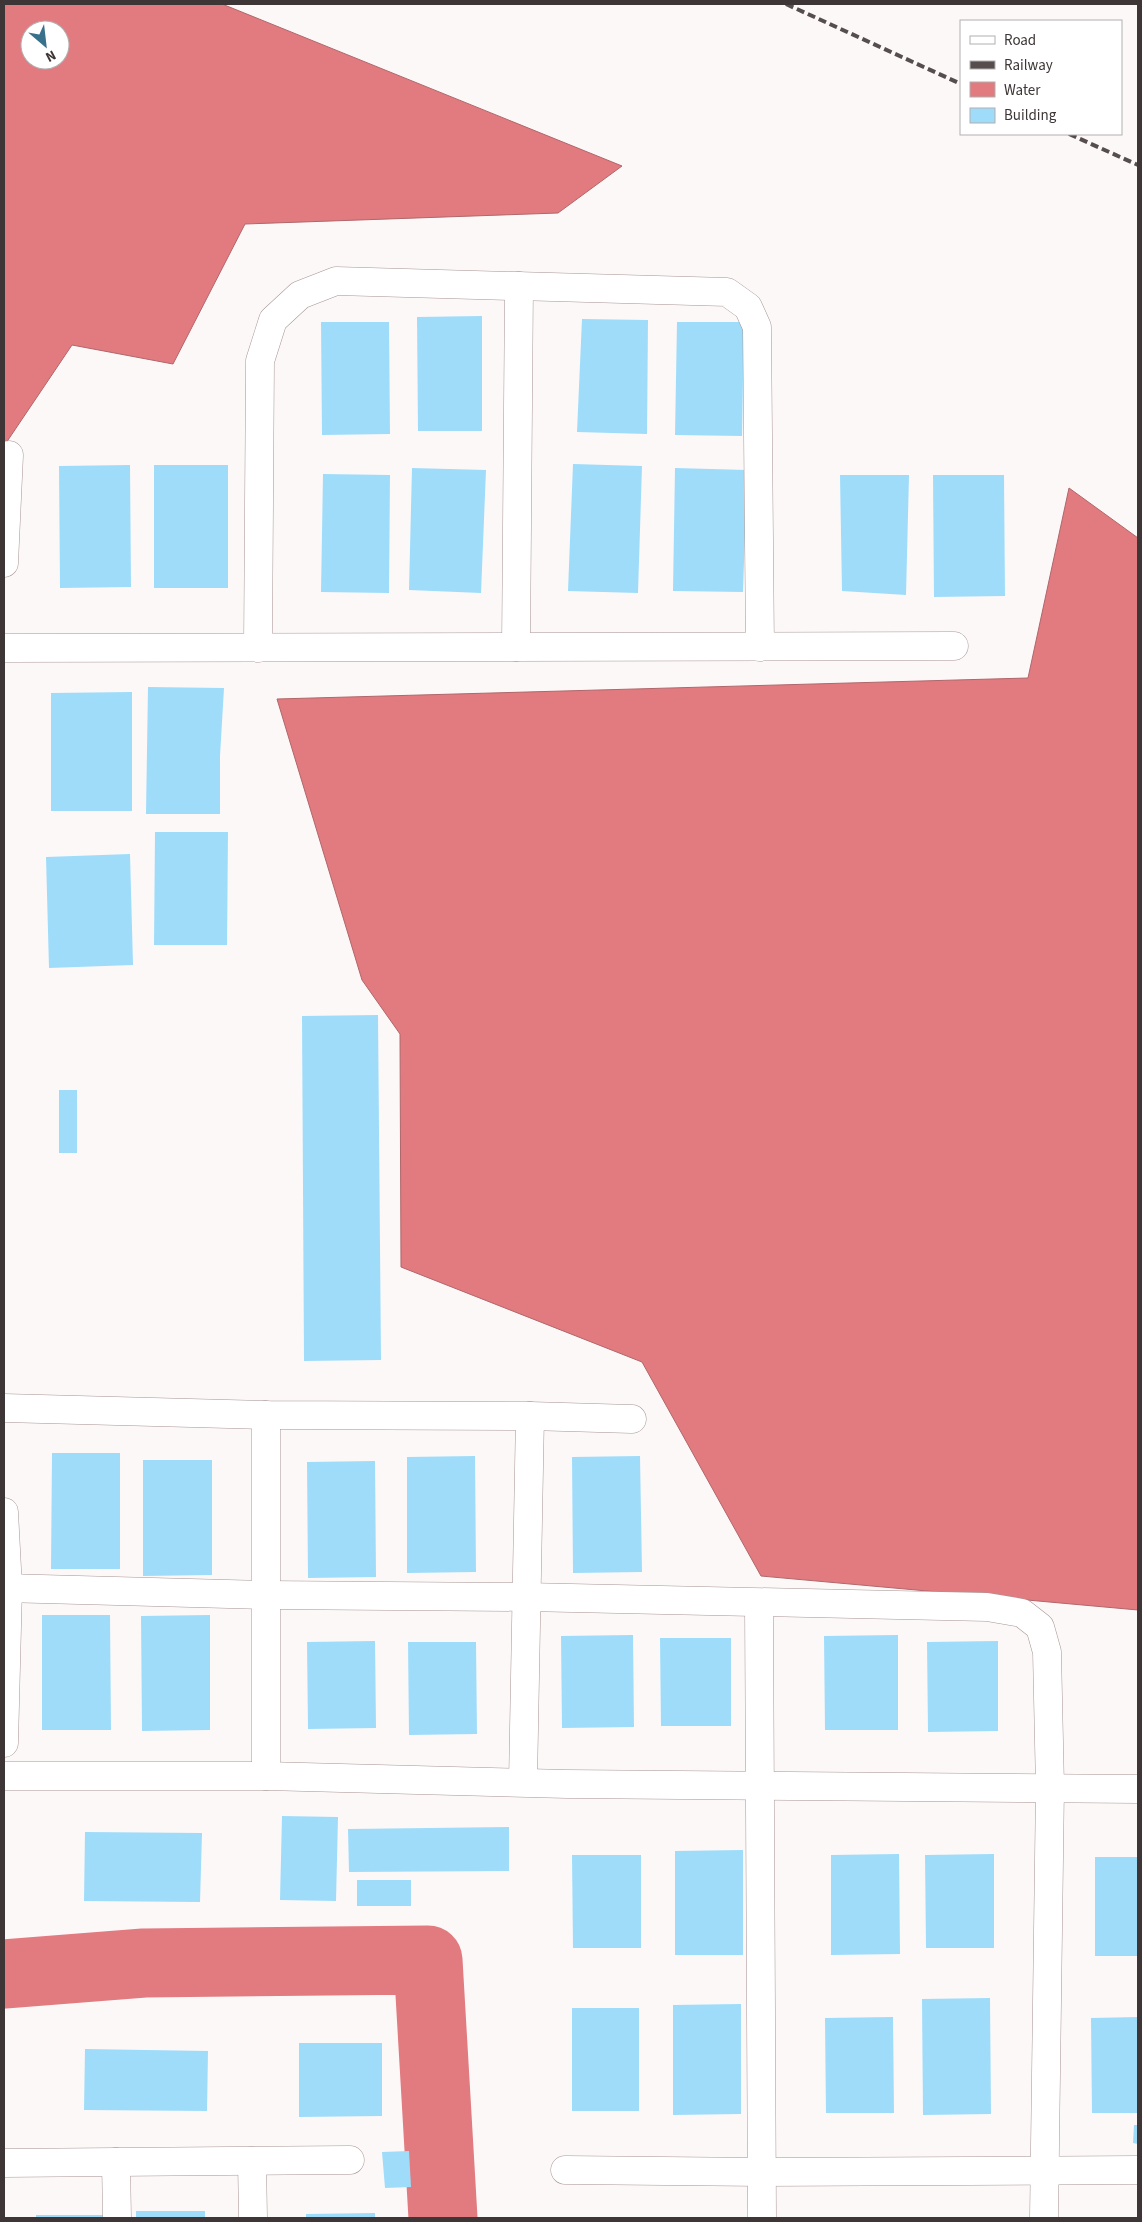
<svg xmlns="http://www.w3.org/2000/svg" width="1142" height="2222" font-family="'Source Sans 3',sans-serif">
<rect width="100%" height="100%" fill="#fcf8f8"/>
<g fill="#e17b80" stroke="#b0666a" fill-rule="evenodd">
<path d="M4,4h218l400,162 -64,47 -313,11 -72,140 -101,-19 -68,101zM30,30h30v30h-30z"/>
<polygon points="1069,488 1138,538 1138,1610 761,1576 642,1362 401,1267 400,1034 362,980 277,699 1028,678"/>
</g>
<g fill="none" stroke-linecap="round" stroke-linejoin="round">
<polyline stroke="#e17b80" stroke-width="69" points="4,1974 144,1963 428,1960 443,2218"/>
</g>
<g fill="#9edcfa">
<polygon points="482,316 482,431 418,431 417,317"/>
<polygon points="582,319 648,320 647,434 577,432"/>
<polygon points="321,322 389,322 390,434 322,435"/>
<polygon points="677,322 744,322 742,436 675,435"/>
<polygon points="573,464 642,466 638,593 568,591"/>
<polygon points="130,465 131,587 60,588 59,466"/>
<rect x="154" y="465" width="74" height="123"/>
<polygon points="412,468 486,470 481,593 409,590"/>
<polygon points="675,468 747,470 743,592 673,591"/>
<polygon points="323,474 390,475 389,593 321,592"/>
<polygon points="840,475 909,475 906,595 842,591"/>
<polygon points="933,475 1004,475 1005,596 934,597"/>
<polygon points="148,687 224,688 220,756 220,814 146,814"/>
<polygon points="132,692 132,811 51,811 51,693"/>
<polygon points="155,832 228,832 227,945 154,945"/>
<polygon points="130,854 133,965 49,968 46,857"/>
<polygon points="378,1015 381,1360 304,1361 302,1016"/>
<rect x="59" y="1090" width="18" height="63"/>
<polygon points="52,1453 120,1453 120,1569 51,1569"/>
<polygon points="475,1456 476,1572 407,1573 407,1457"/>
<polygon points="640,1456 642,1572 573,1573 572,1457"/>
<polygon points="143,1460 212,1460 212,1575 143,1576"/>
<polygon points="375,1461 376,1577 308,1578 307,1462"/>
<polygon points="42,1615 110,1615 111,1730 42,1730"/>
<polygon points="210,1615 210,1730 142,1731 141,1616"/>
<polygon points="633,1635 634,1727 562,1728 561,1636"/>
<polygon points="898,1635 898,1730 825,1730 824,1636"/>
<polygon points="660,1638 731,1638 731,1726 661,1726"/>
<polygon points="375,1641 376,1728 308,1729 307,1642"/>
<polygon points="998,1641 998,1731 928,1732 927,1642"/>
<polygon points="408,1642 476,1642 477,1734 409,1735"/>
<polygon points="282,1816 338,1817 336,1901 280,1900"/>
<polygon points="509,1827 509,1871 349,1872 348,1829"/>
<polygon points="85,1832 202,1833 200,1902 84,1901"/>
<polygon points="743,1850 743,1955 675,1955 675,1851"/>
<polygon points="899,1854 900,1954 831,1955 831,1855"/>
<polygon points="994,1854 994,1948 926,1948 925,1855"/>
<polygon points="572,1855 641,1855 641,1948 573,1948"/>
<rect x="1095" y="1857" width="43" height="99"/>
<rect x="357" y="1880" width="54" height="26"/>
<polygon points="990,1998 991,2114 923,2115 922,1999"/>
<polygon points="741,2004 741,2114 673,2115 673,2005"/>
<rect x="572" y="2008" width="67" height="103"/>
<polygon points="893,2017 894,2113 826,2113 825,2018"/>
<polygon points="1138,2017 1138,2113 1092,2113 1091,2018"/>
<polygon points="299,2043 382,2043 382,2116 299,2117"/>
<polygon points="85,2049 208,2051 207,2111 84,2110"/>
<polygon points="1134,2125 1138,2125 1138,2144 1133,2143"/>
<polygon points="409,2151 411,2187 385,2188 382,2152"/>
<rect x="136" y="2211" width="69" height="7"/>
<polygon points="375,2213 375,2218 306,2218 306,2214"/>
<rect x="36" y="2215" width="69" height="3"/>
</g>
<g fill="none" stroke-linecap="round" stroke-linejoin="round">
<defs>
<g id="minor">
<polyline points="4,563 9,455"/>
<polyline points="516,647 519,286"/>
<polyline points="4,648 954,646"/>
<polyline points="258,648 260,361 273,320 300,295 336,281 727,292 748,307 757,327 760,647"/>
<polyline points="4,1408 266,1415 530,1416 632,1419"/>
<polyline points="4,1512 8,1588 4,1743"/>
<polyline points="4,1588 266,1595 526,1597 987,1607 1022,1613 1040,1627 1047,1652 1050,1787 1044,2218"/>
<polyline points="759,1603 762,2218"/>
<polyline points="4,1776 266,1776 567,1784 1138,1789"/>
<polyline points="266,1776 266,1415"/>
<polyline points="523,1782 530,1416"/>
<polyline points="252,2161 253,2218"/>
<polyline points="116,2162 117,2218"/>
<polyline points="4,2163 350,2160"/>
<polyline points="565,2170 762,2172 1138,2170"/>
</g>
</defs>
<use href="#minor" stroke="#a89595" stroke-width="29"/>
<use href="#minor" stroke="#fff" stroke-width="28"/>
<g stroke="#564e4e" stroke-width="4" stroke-dasharray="8 4" stroke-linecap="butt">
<polyline points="786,4 961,84"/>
<polyline points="1069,134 1138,165"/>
</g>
</g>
<rect width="1142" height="2222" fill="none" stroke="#3e3636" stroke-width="10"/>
<rect x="960" y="20" width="162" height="115" fill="#ffffff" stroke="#b2afaf"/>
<rect x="970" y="36" width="25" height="8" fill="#ffffff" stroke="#b2afaf"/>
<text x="1004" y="45" font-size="15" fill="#3e3636">Road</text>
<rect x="970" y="61" width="25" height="8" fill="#564e4e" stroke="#b2afaf"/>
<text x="1004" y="70" font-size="15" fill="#3e3636">Railway</text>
<rect x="970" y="82" width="25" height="15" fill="#e17b80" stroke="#b2afaf"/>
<text x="1004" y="95" font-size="15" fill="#3e3636">Water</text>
<rect x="970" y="108" width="25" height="15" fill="#9edcfa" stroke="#b2afaf"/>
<text x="1004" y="120" font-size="15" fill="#3e3636">Building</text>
<g transform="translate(45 45) rotate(152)"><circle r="24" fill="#ffffff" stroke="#b2afaf"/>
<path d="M0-4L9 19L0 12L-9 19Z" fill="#38718b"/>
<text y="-8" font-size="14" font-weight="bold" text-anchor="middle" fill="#3e3636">N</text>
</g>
</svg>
